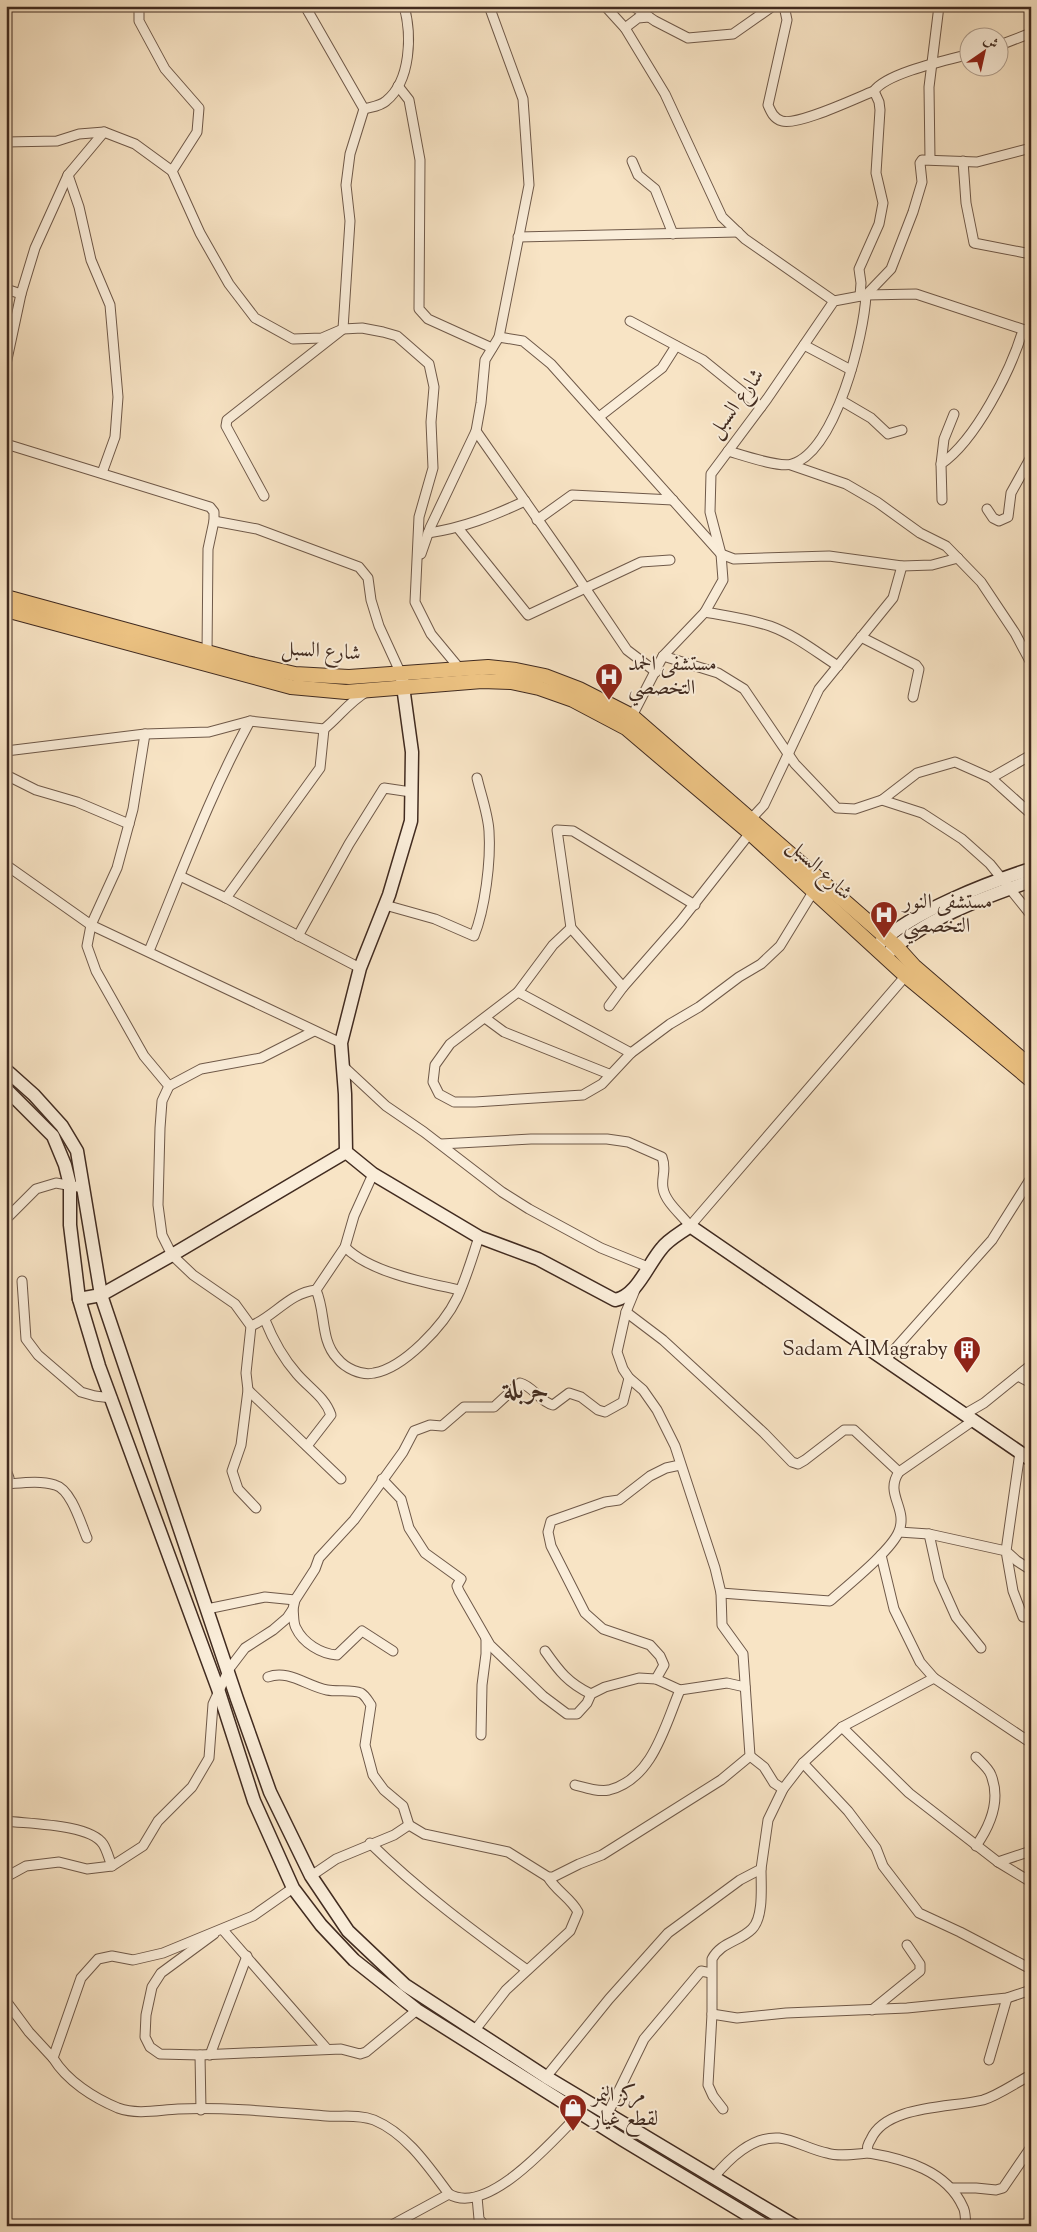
<svg xmlns="http://www.w3.org/2000/svg" width="1037" height="2232" font-family="'Sorts Mill Goudy',Amiri,serif">
<rect width="100%" height="100%" fill="#f8e4c5"/>
<filter id="stains"><feTurbulence type="fractalNoise" baseFrequency=".004" numOctaves="4"/><feColorMatrix values="0 0 0 0 .2 0 0 0 0 .09 0 0 0 0 .02 0 0 0 .5 -.17"/></filter>
<radialGradient id="worn" r=".72"><stop offset=".6" stop-color="#630" stop-opacity="0"/><stop offset="1" stop-color="#630" stop-opacity=".3"/></radialGradient>
<g fill="none" stroke-linecap="round" stroke-linejoin="round">
<defs>
<g id="street">
<polyline points="139,6 139,21 165,69 199,108 197,132 172,171 200,233 229,284 255,318 293,339 322,338 343,329 362,328 383,332 397,336 429,364 434,387 431,422 433,468 419,517 415,602 431,634 460,669"/>
<polyline points="489,6 523,99 529,185 499,337"/>
<polyline points="605,6 625,28 665,94 722,217 745,239 834,301"/>
<polyline points="633,6 655,21 688,38 733,34 773,6"/>
<path d="M784,6l3,14 -19,85c3,7 6,14 14,16 16,5 74,-23 92,-30l5,11 1,8 -4,63 7,30 -4,21 -20,45 2,14 -1,13"/>
<polyline points="625,28 638,18 649,17"/>
<polyline points="1000,45 1031,33"/>
<polyline points="398,86 409,100 420,160 419,309 428,319 492,348"/>
<path d="M874,91c12,-18 73,-31 96,-37"/>
<path d="M364,109c7,-2 17,-3 22,-8 25,-20 26,-66 18,-95"/>
<polyline points="6,142 57,141 79,134 104,132 135,144 172,171"/>
<polyline points="930,159 929,87 939,6"/>
<polyline points="632,161 638,175 655,189 673,234"/>
<polyline points="963,161 966,203 974,243 1031,254"/>
<polyline points="68,175 79,207 91,260 110,305 118,397 115,437 102,473"/>
<polyline points="518,237 738,232"/>
<polyline points="6,289 21,294"/>
<polyline points="630,321 703,360 761,407"/>
<polyline points="804,345 851,370"/>
<polyline points="6,364 21,294 35,248 68,175 104,132"/>
<polyline points="842,401 871,418 888,434 902,430"/>
<polyline points="599,417 662,368 676,346"/>
<polyline points="476,431 569,564 627,650 656,672"/>
<polyline points="6,444 210,507 214,512 214,521 208,549 207,653"/>
<path d="M728,451c14,4 51,17 64,13 44,-13 72,-129 74,-169l25,-26 22,-57 9,-30 -2,-19 2,-3 55,2 54,-14"/>
<polyline points="941,464 944,439 954,414"/>
<polyline points="791,465 846,484 877,502 920,533 946,546 981,582 1015,633 1031,663"/>
<polyline points="264,496 226,426 227,420 343,329 350,221 346,185 350,154 364,109 305,6"/>
<path d="M942,500l-1,-36c35,-24 70,-94 82,-134"/>
<polyline points="987,509 993,518 999,521 1008,517 1011,493 1031,457"/>
<polyline points="537,520 572,495 673,500"/>
<polyline points="214,521 257,529 359,567 368,578 371,600 379,626 401,674"/>
<polyline points="458,528 528,615 641,562 670,560"/>
<path d="M428,533c35,-5 65,-17 97,-32"/>
<polyline points="421,554 430,528 476,431 481,403 485,360 499,337 523,341 551,364 721,554 734,559 829,556 902,566 932,565 958,558"/>
<path d="M705,612c22,4 44,7 65,14 25,9 46,26 68,40"/>
<polyline points="861,637 916,665 919,669 913,697"/>
<polyline points="663,656 718,673 744,689 795,764 837,808 855,809 882,800 922,813 962,839 990,864 1031,915"/>
<polyline points="630,720 663,656 705,612 723,580 721,554 710,512 711,474 767,399 834,301 866,295 916,294 1031,332"/>
<polyline points="324,729 320,768 226,898 360,968"/>
<polyline points="145,734 133,809 117,868 91,925 87,946 96,971 144,1056 169,1086 162,1101 160,1128 158,1205 162,1235 172,1255 193,1275 235,1304 251,1326 246,1373 248,1390 241,1445 232,1471 238,1489 256,1508"/>
<path d="M6,751l139,-17 64,-2 41,-11 74,8c15,-12 25,-27 42,-37"/>
<polyline points="6,775 36,790 77,802 129,824"/>
<polyline points="991,778 1031,755"/>
<polyline points="882,800 917,773 955,762 991,778 1031,814"/>
<polyline points="750,820 764,805 819,689 893,598 902,566"/>
<polyline points="6,865 91,925 341,1043"/>
<polyline points="180,876 226,898"/>
<path d="M385,905l50,14 39,17c11,-27 17,-75 15,-105 -1,-17 -8,-36 -12,-53"/>
<polyline points="571,928 557,830 573,831 695,905"/>
<polyline points="298,936 349,844 384,788 411,792"/>
<path d="M149,951c32,-77 61,-157 101,-230"/>
<polyline points="623,987 571,928 553,945 518,992 631,1053"/>
<polyline points="518,992 450,1044 435,1065 433,1082 439,1094 454,1102 475,1102 583,1095 602,1084 631,1053 670,1024 699,1007 739,977 761,964 780,946 813,892"/>
<polyline points="609,1006 623,987 680,922 750,833"/>
<polyline points="485,1018 504,1032 609,1074"/>
<polyline points="343,1066 386,1106 424,1132 502,1192 529,1209 601,1248 648,1267"/>
<polyline points="169,1086 201,1069 261,1058 314,1031"/>
<path d="M441,1144l90,-5h76l21,3 34,15c5,13 -1,20 1,31 2,14 19,27 27,38l219,-254"/>
<path d="M373,1174l-19,42 -9,31 -29,43c10,22 4,50 21,68 8,10 24,18 37,15 30,-5 70,-48 83,-75 9,-19 15,-40 22,-61"/>
<polyline points="6,1219 36,1189 56,1183 84,1188"/>
<path d="M345,1247c24,25 81,36 115,43"/>
<polyline points="22,1281 26,1339 38,1355 81,1392 95,1396 112,1398"/>
<polyline points="626,1312 663,1340 764,1433 792,1462 798,1464 805,1460 844,1430 854,1430 899,1472"/>
<path d="M265,1320c8,20 17,37 32,54 12,14 28,23 34,41l-24,31"/>
<path d="M251,1326c24,-10 38,-33 65,-36"/>
<polyline points="885,1360 992,1240 1031,1178"/>
<polyline points="1018,1376 1031,1383"/>
<polyline points="248,1390 341,1479"/>
<polyline points="965,1414 984,1403 1031,1365"/>
<polyline points="1020,1452 1006,1551 1017,1561 1031,1570"/>
<polyline points="6,1470 9,1478 6,1484"/>
<polyline points="382,1479 401,1499 409,1528 425,1553 461,1579 457,1586 459,1591 490,1645 543,1696 567,1714 577,1714 587,1703 591,1694 605,1687 639,1678 656,1679 680,1690 727,1683 745,1687"/>
<path d="M7,1484c14,-1 33,-4 48,1 16,4 26,39 32,53"/>
<polyline points="899,1532 929,1534 1006,1551 1013,1591 1023,1617"/>
<polyline points="929,1534 939,1579 956,1617 981,1648"/>
<polyline points="881,1555 894,1609 920,1662 934,1678 1031,1743"/>
<path d="M721,1593l109,8c17,-15 62,-51 69,-70 9,-23 -15,-37 0,-59l75,-52"/>
<polyline points="207,1609 265,1597 295,1600"/>
<path d="M293,1609c1,6 0,14 3,19 7,15 25,26 41,27l25,-24 31,20"/>
<path d="M545,1651c14,20 23,32 46,43"/>
<path d="M268,1677c20,-8 39,9 59,13 11,2 24,-1 34,3 5,3 7,8 10,12l-6,40 8,30 11,15 19,16 6,19"/>
<polyline points="656,1679 664,1665 660,1656 650,1645 603,1629 585,1613 551,1546 548,1532 551,1521 605,1502 619,1500 650,1476 666,1468 680,1465"/>
<polyline points="842,1727 909,1793 998,1862 1031,1882"/>
<polyline points="481,1735 482,1685 486,1654 486,1639"/>
<polyline points="750,1756 764,1767 774,1783 783,1789"/>
<path d="M976,1757c5,5 13,12 15,18 10,25 -1,51 -15,71"/>
<polyline points="803,1763 848,1811 876,1848 883,1866 919,1913 960,1932 1031,1969"/>
<path d="M575,1785c11,3 23,7 34,5 44,-11 56,-65 71,-100"/>
<path d="M6,1821c23,3 84,3 97,23 4,6 6,15 9,22"/>
<path d="M370,1843c49,48 102,87 157,127"/>
<polyline points="998,1862 1031,1851"/>
<polyline points="311,1876 336,1859 394,1835 409,1825 424,1834 508,1852 548,1877 553,1877 579,1864 602,1855 721,1780 750,1756 743,1654 722,1625 721,1593 715,1568 675,1446 657,1410 643,1390 629,1378 623,1369 617,1352 626,1312 635,1290"/>
<path d="M6,1877l20,-11 33,-4 28,7 25,-3 31,-20 15,-25 34,-34 17,-29 4,-54 16,-35 16,-21 28,-18 14,-12 6,-9 2,-9 20,-31 4,-11 35,-38 49,-68 11,-21 16,-6 12,1 22,-19h30l26,-24c13,3 20,19 33,22l16,-12 12,4 17,13 7,2 18,-10 6,-24"/>
<polyline points="223,1930 327,2049"/>
<polyline points="214,1934 161,1973 152,1987 146,2015 145,2037 150,2047 160,2054 200,2055 341,2049 360,2054 366,2052 417,2010"/>
<polyline points="6,2001 29,2032 53,2058 81,1978 98,1959 112,1956 133,1960 163,1953 253,1916 293,1888"/>
<polyline points="872,2010 920,1971 920,1964 907,1945"/>
<polyline points="712,2014 737,2018 786,2013 907,2008 1007,1998 1031,1990"/>
<path d="M475,2030l31,-40 64,-59 8,-19c-7,-14 -22,-21 -30,-35"/>
<polyline points="200,2055 201,2110"/>
<polyline points="210,2055 247,1956"/>
<path d="M53,2058c14,23 41,40 65,50 20,7 40,2 60,1 49,-2 99,3 148,7 16,1 33,-2 48,4 33,14 54,46 75,74"/>
<polyline points="989,2060 1007,1998"/>
<polyline points="546,2077 609,1999 668,1933 740,1880 761,1869 768,1820 783,1789 803,1763 842,1727 934,1678"/>
<path d="M723,2109l-10,-13 -5,-11 4,-71v-55c9,-17 27,-17 40,-30 12,-12 9,-44 9,-60"/>
<polyline points="608,2113 644,2039 701,1971 711,1973"/>
<path d="M713,2178c16,-19 39,-42 66,-40 16,2 32,12 48,15 12,4 29,1 42,0"/>
<polyline points="952,2188 976,2188 996,2190 1003,2188 1031,2147"/>
<polyline points="477,2197 479,2219 485,2226"/>
<path d="M390,2226l59,-32c39,23 105,-55 131,-81"/>
<path d="M966,2226c-1,-6 0,-14 -3,-19 -16,-36 -58,-48 -94,-54 -3,-5 -1,-9 2,-14 15,-34 79,-31 112,-39 16,-5 32,-17 48,-25"/>
</g>
<g id="secondary">
<path d="M402,679l10,73 -1,69 -22,74 -29,73 -19,75 4,51 1,58 27,22 106,63 59,22 77,41c22,-4 33,-36 47,-52 7,-9 19,-15 28,-22l341,234"/>
<path d="M879,944c33,-32 108,-61 152,-75"/>
<path d="M885,956c37,-36 97,-58 146,-75"/>
<polyline points="6,1070 34,1095 62,1126 77,1151 101,1295 237,1699 270,1792 311,1876 348,1931 405,1985 546,2077 795,2226"/>
<polyline points="6,1089 53,1136 65,1165 70,1185 70,1225 79,1299 99,1366 218,1689 254,1801 293,1888 321,1925 354,1960 417,2010 623,2140 766,2226"/>
<polyline points="79,1299 101,1295 172,1255 346,1152"/>
</g>
<g id="primary">
<polyline points="6,597 247,663 295,674 349,677 488,667 516,670 545,676 579,689 632,716 896,946 914,966 1031,1067"/>
<polyline points="6,610 291,687 346,692 482,681 511,682 539,688 573,700 626,728 750,833 906,976 1031,1080"/>
</g>
</defs>
<use href="#street" stroke="#6f5949" stroke-width="11"/>
<use href="#secondary" stroke="#412b20" stroke-width="15"/>
<use href="#primary" stroke="#412b20" stroke-width="16"/>
<use href="#street" stroke="#faedd9" stroke-width="9"/>
<use href="#secondary" stroke="#faedd9" stroke-width="12"/>
<use href="#primary" stroke="#ecc282" stroke-width="14"/>
</g>
<defs>
<symbol id="hospital-pin" viewBox="-11 -11 22 30"><path d="M0 17L-7.5 6A9.5 9.5 0 1 1 7.5 6Z" fill="#8f2418" stroke="#faedd9"/><path d="M-5-5h3v3.5h4V-5h3V5h-3V1.5h-4V5h-3Z" fill="#fff"/></symbol>
<symbol id="building-pin" viewBox="-11 -11 22 30"><path d="M0 17L-7.5 6A9.5 9.5 0 1 1 7.5 6Z" fill="#8f2418" stroke="#faedd9"/><path d="M-4-6H4V6H1V3H-1V6H-4ZM-2.5-4.3h1.7v1.8h-1.7ZM.8-4.3h1.7v1.8H.8ZM-2.5-1h1.7V.8h-1.7ZM.8-1h1.7V.8H.8Z" fill="#fff"/></symbol>
<symbol id="shop-pin" viewBox="-11 -11 22 30"><path d="M0 17L-7.5 6A9.5 9.5 0 1 1 7.5 6Z" fill="#8f2418" stroke="#faedd9"/><path d="M-5-2.5h2.3a2.7 3.5 0 0 1 5.4 0H5L5.5 6h-11ZM-1.5-2.5h3a1.5 2.3 0 0 0-3 0Z" fill="#fff"/></symbol>
</defs>
<g fill-rule="evenodd">
<use href="#hospital-pin" x="593" y="661" width="32" height="43"/>
<use href="#hospital-pin" x="868" y="899" width="32" height="43"/>
<use href="#building-pin" x="951" y="1334" width="32" height="43"/>
<use href="#shop-pin" x="557" y="2092" width="32" height="43"/>
</g>
<g text-anchor="middle" dominant-baseline="central" stroke-width="4" stroke-linejoin="round" paint-order="stroke">
<g font-size="21" fill="#412b20" stroke="#faedd9">
<text transform="translate(737 404) rotate(-54)">شارع السبل</text>
<text transform="translate(321 652) rotate(4)">شارع السبل</text>
<text transform="translate(819 870) rotate(43)">شارع السبل</text>
</g>
<g font-size="21" fill="#412b20" stroke="#faedd9" text-anchor="start">
<text x="628" y="665">مستشفى الحمد<tspan x="628" dy="24">التخصصي</tspan></text>
<text x="903" y="903">مستشفى النور<tspan x="903" dy="24">التخصصي</tspan></text>
<text x="948" y="1350" text-anchor="end">Sadam AlMagraby</text>
<text x="592" y="2096">مركز النمر<tspan x="592" dy="24">لقطع غيار</tspan></text>
</g>
<g font-size="26" font-weight="bold" fill="#412b20" stroke="#faedd9">
<text x="526" y="1391">جربلة</text>
</g>
</g>
<rect width="1037" height="2232" fill="none" stroke="#f8e4c5" stroke-width="25"/>
<rect x="8" y="8" width="1022" height="2217" fill="none" stroke="#412b20" stroke-width="2.5"/>
<rect x="12" y="12" width="1012" height="2207" fill="none" stroke="#412b20"/>
<g transform="translate(984 52) rotate(34)"><circle r="24" fill="#faedd9" stroke="#b09f8f"/>
<path d="M0-4L9 19L0 12L-9 19Z" fill="#8f2418"/>
<text y="-8" font-size="14" font-weight="bold" text-anchor="middle" fill="#412b20">ش</text>
</g>
<rect width="100%" height="100%" filter="url(#stains)"/>
<rect width="100%" height="100%" fill="url(#worn)"/>
</svg>
